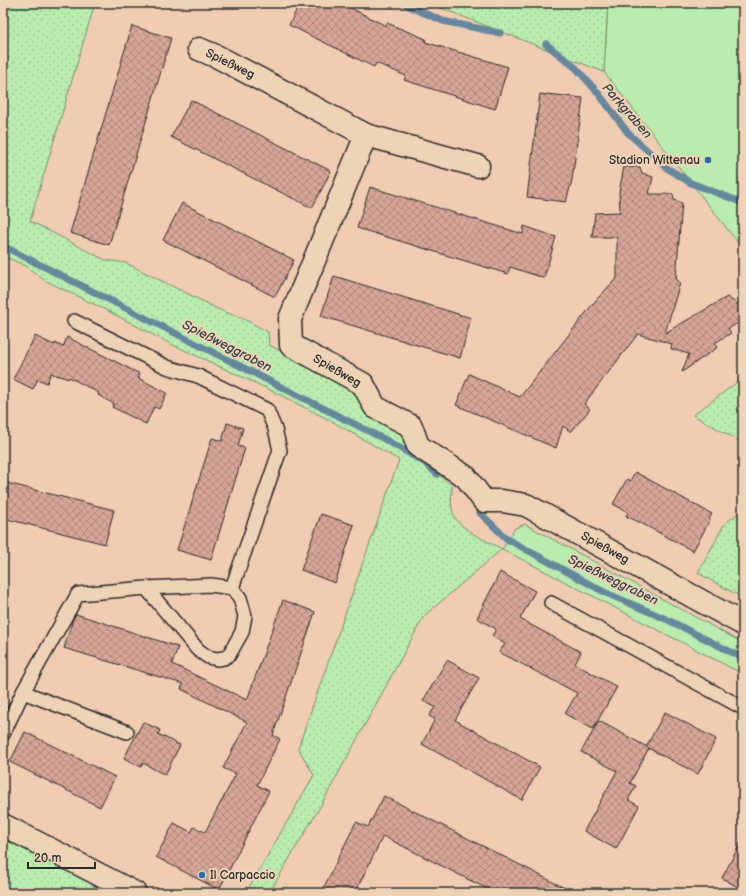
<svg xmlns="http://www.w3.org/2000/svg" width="746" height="896" font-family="'Balsamiq Sans',sans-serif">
<defs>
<pattern id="park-dots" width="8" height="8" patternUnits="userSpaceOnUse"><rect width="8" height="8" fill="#b9edae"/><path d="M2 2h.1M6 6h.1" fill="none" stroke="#9fcb96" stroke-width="1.8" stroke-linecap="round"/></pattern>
<pattern id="building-cross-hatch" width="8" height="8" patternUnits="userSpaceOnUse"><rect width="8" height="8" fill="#d7a698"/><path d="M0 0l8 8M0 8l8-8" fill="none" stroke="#af877c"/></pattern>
</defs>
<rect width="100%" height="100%" fill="#f0ccb2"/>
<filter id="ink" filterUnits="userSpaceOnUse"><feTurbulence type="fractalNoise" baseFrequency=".025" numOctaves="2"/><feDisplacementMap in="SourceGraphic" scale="8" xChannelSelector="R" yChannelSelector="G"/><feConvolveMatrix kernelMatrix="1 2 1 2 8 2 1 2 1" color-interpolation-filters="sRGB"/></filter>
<g filter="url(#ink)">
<g fill="#b9edae" stroke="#728c6c">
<polygon points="608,3 743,3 743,249 604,72"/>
<polygon points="525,524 743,643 743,674 502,549 507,543 515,528"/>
</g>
<g fill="url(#park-dots)" stroke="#728c6c">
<path d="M3,3h92l-65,218 75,39 21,3 98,49 18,6 26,14 1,13 86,45 48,41 7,21 42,33c0,9 -2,19 1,28 5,16 34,28 49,36l-78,67 -104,191 -51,86h-23l68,-118 -16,-27 101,-288 -71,-41 -60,-30 -99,-46 -61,-32 -64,-31 -18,-14 -23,-10z"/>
<polygon points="428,3 608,3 604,72"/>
<polygon points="743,378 743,443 693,415"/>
<polygon points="743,510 743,598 698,573 725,523"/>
<polygon points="3,836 118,893 3,893"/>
</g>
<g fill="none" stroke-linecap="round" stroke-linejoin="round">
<g stroke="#65889e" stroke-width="7">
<polyline points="404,3 415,9 443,21 500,33"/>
<polyline points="546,44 576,68 599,94 628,133 667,168 691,183 743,203"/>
<polyline points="3,246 384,439 424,462 437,474"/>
<polyline points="480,513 507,539 606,593 666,619 743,658"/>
</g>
</g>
<g fill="url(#building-cross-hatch)" stroke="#2b2b2b">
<polygon points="300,3 341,3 386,26 387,23 426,39 425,42 508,67 495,109 404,80 406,76 376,63 374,67 289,25"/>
<polygon points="132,26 171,38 109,245 70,233"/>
<polygon points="540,94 547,95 547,94 583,98 572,180 566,202 527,197"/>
<polygon points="191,100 331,171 312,208 171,137"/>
<polygon points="624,167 640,167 642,173 653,177 649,194 673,194 674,200 682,203 676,278 680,283 665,333 727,297 740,306 738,311 743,319 743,320 728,329 731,333 715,343 718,347 682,372 689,354 671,349 672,344 638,334 584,404 590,409 571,432 563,426 556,448 456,405 469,374 520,397 596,300 617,278 617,237 592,237 595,213 620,212 619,192"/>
<polygon points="370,187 523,234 524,226 556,237 544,278 510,267 508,274 357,228"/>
<polygon points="182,203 294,260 275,297 163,240"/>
<polygon points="334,276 471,318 460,358 321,316"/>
<polygon points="35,336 54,345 55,343 63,347 67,337 140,374 138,378 167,393 159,409 154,407 146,424 112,407 114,404 98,395 99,393 69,377 68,379 58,375 58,376 51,373 47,383 38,379 33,389 13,379"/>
<polygon points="227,423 243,428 238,446 245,448 211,560 177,550 212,438 222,441"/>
<polygon points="635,472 712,514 709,519 710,520 693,551 641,523 626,516 628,512 613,504 627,479 630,481"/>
<polygon points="3,482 114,510 105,544 3,518"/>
<polygon points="321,514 354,525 335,583 301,570"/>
<polygon points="500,572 535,591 520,619 581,652 575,664 617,687 593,729 565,714 577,693 499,652 505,644 492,636 496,629 477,618"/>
<polygon points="283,600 315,612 273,735 280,739 257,785 269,791 219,890 156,857 174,823 191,832 194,827 205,832 236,774 223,768 247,722 181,689 183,684 64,648 73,619 76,614 178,647 172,664 247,700"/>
<polygon points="447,660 479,678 455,720 540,767 522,800 422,744 435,719 429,716 435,707 423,701"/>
<polygon points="665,712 716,739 698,774 646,747"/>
<polygon points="599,721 649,748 630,783 636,786 628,800 639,806 616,849 584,831 617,771 581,752"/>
<polygon points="143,722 160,730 158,734 180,745 165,775 143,763 141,767 124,758"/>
<polygon points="25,732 115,777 100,807 10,762"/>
<polygon points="384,796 526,868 574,893 495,893 383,836 355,893 321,893 356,822 368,827"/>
<polygon points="743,838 743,890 722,878"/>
</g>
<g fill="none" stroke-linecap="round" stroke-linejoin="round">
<defs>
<g id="service">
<polyline points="74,321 167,367 198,376 267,410 275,429 280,450 232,588"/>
<polyline points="551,603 743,708"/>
<polyline points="23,692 127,732"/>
<polyline points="3,734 23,692 78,594 146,588 211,585 232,588 240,598 245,616 242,632 229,655 224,658 217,659 208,657 198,650 146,588"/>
</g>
<g id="minor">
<polyline points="199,49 218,57 366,135 478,166"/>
<polyline points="366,135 290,319 291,345 363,384 375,407 411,426 418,446 466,477 484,501 502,501 526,505 743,624"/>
</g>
<polyline id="secondary" points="3,825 135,893"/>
</defs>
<use href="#service" stroke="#2b2b2b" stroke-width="16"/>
<use href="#minor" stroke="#2b2b2b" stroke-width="25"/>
<use href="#secondary" stroke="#2b2b2b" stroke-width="25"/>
<use href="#service" stroke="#efd3b6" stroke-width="13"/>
<use href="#minor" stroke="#efd3b6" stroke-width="22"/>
<use href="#secondary" stroke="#efd3b6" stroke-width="22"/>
</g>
</g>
<g fill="#1f6fb2" stroke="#efd3b6" stroke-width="1.5">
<circle cx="708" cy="160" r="4"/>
<circle cx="202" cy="875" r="4"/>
</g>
<g text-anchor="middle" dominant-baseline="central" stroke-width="4" stroke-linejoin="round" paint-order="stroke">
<g font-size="12" fill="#2b2b2b" stroke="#efd3b6">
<text transform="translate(230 64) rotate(26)">Spießweg</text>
<text transform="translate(337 371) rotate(30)">Spießweg</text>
<text transform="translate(605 548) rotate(29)">Spießweg</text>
</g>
<g font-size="12" fill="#2b2b2b" stroke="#efd3b6" text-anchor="end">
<text x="700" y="160">Stadion Wittenau</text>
<text x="210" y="875" text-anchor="start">Il Carpaccio</text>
</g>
<g font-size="13" font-style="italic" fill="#394248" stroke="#efd3b6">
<text transform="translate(627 111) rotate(49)">Parkgraben</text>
<text transform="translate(227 346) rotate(27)">Spießweggraben</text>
<text transform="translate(613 580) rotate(26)">Spießweggraben</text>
</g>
</g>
<rect width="746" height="896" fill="none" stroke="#efd3b6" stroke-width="16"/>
<rect x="8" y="8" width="730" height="880" fill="none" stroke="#2b2b2b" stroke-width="1.5" filter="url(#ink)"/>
<path d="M28 862v6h67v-6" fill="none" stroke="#2b2b2b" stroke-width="2"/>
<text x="34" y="862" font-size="12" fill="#2b2b2b" stroke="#efd3b6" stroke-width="3" paint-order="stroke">20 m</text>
</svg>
